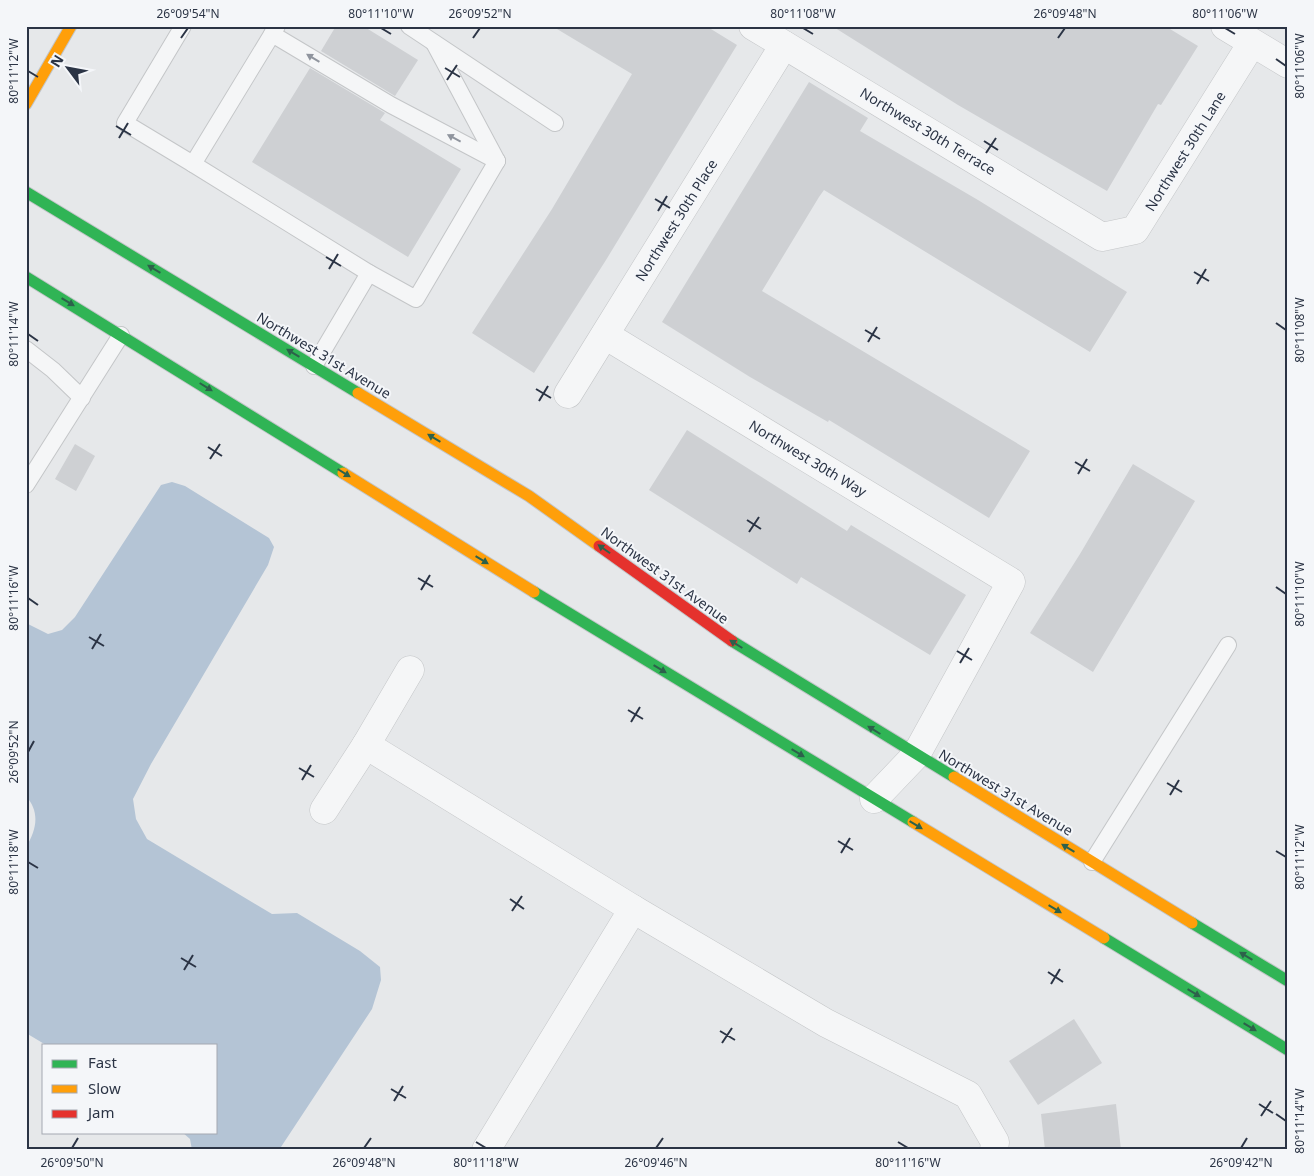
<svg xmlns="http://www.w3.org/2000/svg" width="1314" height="1176" font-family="'Noto Sans',sans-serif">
<rect width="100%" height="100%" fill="#e6e8ea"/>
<path fill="#b4c4d5" d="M172,482l13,4 84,52 5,9 -6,18 -117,199 -18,35 3,20 11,20 125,75 25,-1 63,38 20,16 1,13 -9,29 -93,141h-87l-2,-11 -8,-7h34v-87h-170l-20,-12v-186c11,-18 14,-35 0,-51v-173l22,11 14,-4 13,-13 86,-132z"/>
<g fill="#ced0d3">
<polygon points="336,26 363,26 418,60 395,96 321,51"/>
<polygon points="552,26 706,26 737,45 606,260 534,373 472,333 552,209 632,74"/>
<polygon points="832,26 1165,26 1198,46 1161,105 1158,104 1107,191 958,105"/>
<polygon points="310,68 385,113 380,120 461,169 408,257 252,162"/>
<polygon points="809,82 868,118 860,131 978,200 1127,292 1090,352 824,190 819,197 762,291 1030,451 989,518 829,420 828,422 750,377 662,322"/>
<polygon points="687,430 847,531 851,525 966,595 930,655 801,577 797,584 649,490"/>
<polygon points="75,444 95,456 76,491 55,479"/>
<polygon points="1133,464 1195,501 1093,672 1030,633 1080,554"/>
<polygon points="1074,1019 1102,1063 1038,1105 1009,1061"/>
<polygon points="1116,1104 1121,1150 1045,1150 1041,1114"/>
</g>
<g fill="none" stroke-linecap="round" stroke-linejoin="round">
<defs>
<g id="lane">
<polyline points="183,26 125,123 193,164"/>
<polyline points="277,26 193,164 369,273"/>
<polyline points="409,26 555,123"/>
<polyline points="272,34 391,105 497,161"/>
<polyline points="434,43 497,161"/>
<polyline points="26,349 53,370 82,398"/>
<polyline points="314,366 369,273 416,299 497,161"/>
<polyline points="26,485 121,335"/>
<polyline points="1092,862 1228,645"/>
</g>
<g id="street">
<polyline points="753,26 1102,237 1135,230 1252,43"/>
<polyline points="1225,26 1288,64"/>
<polyline points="605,335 1011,582 916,755 874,799"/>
<polyline points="568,394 784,45"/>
<polyline points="410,670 366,745 633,909"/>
<polyline points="324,810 366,745"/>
<polyline points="486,1150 633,909 826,1023 968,1095 995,1142 994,1150"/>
</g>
<g id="fast">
<polyline points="26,192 358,393"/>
<polyline points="26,277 343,473"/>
<polyline points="534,592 913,822"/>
<polyline points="732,641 954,777"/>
<polyline points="1192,923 1288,981"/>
<polyline points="1104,938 1288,1050"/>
</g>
<g id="slow">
<polyline points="26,104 71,26"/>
<polyline points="358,393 529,496 599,546"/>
<polyline points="343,473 534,592"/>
<polyline points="954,777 1192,923"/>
<polyline points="913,822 1104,938"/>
</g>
<polyline id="jam" points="599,546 732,641"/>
</defs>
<use href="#lane" stroke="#c4c6c8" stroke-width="18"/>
<use href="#street" stroke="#c4c6c8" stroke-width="29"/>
<use href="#fast" stroke="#c2c5c8" stroke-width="13"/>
<use href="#slow" stroke="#c2c5c8" stroke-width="13"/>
<use href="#jam" stroke="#c2c5c8" stroke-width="13"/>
<use href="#lane" stroke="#f5f6f7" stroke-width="16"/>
<use href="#street" stroke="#f5f6f7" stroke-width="28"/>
<use href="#fast" stroke="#30b455" stroke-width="11"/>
<use href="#slow" stroke="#ff9f0a" stroke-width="11"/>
<use href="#jam" stroke="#e5322d" stroke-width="11"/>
</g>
<defs><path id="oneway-solid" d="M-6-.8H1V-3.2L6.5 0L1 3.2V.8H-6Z" transform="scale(1.25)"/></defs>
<g fill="#90959e">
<use href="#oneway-solid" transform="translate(313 58) rotate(-149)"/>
<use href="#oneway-solid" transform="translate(454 138) rotate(-152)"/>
</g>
<g fill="#2d614b">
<use href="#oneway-solid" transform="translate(154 269) rotate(-149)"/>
<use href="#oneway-solid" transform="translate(68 302) rotate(31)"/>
<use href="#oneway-solid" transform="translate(293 353) rotate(-149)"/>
<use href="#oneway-solid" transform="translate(206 387) rotate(32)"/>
<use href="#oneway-solid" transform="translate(434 438) rotate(-149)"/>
<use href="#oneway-solid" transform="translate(344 473) rotate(32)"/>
<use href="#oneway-solid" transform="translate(604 549) rotate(-145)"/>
<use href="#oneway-solid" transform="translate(482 560) rotate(31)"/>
<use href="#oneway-solid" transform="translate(736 644) rotate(-148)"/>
<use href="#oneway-solid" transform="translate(660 669) rotate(31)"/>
<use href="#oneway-solid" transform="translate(874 730) rotate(-148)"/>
<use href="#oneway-solid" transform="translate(798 753) rotate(31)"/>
<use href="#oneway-solid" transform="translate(916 825) rotate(31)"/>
<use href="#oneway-solid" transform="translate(1068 848) rotate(-149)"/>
<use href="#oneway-solid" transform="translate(1055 909) rotate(31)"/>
<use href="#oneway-solid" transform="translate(1246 956) rotate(-149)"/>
<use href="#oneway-solid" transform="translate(1194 993) rotate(31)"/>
<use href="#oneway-solid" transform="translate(1250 1027) rotate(31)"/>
</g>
<path fill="none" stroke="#2b3445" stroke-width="2" d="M381,28l10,6M803,28l10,6M1225,28l10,6M181,38l7,-10M473,38l7,-10M1058,38l7,-10M1276,59l10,7M445,68l15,9M28,71l10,6M447,80l10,-15M116,126l15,9M119,138l9,-15M984,141l14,9M986,153l10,-15M655,199l15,9M658,211l9,-15M326,257l15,9M329,269l9,-15M1194,272l15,9M1197,284l9,-15M1276,323l10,7M865,330l15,9M28,334l10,7M868,342l9,-15M536,389l15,9M539,401l9,-15M208,447l14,9M210,459l10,-15M1075,462l15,9M1078,474l9,-15M747,520l14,9M749,532l10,-15M418,578l15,9M1276,587l10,7M421,590l9,-15M28,598l10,7M89,637l15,9M92,649l9,-15M957,651l15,9M960,663l9,-15M628,710l15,9M631,722l9,-15M28,752l6,-11M299,768l15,9M302,780l9,-15M1167,783l15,9M1170,795l9,-15M838,841l15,9M1276,851l10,6M841,853l9,-15M28,862l10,6M510,899l14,10M512,911l10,-15M181,958l15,9M184,970l9,-15M1048,972l15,10M1051,984l9,-15M720,1031l15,9M722,1043l10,-15M391,1089l15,9M394,1101l9,-15M1259,1104l14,9M1276,1114l10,7M1261,1116l10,-15M476,1142l10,6M898,1142l10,6M72,1148l6,-10M364,1148l7,-10M656,1148l7,-10M1241,1148l6,-10"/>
<g text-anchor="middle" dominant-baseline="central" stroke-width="4" stroke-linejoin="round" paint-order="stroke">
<g font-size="14" fill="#2b3445" stroke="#f4f6f9">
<text transform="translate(928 131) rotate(31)">Northwest 30th Terrace</text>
<text transform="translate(1185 151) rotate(-58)">Northwest 30th Lane</text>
<text transform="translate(676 220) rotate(-58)">Northwest 30th Place</text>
<text transform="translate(324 355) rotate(31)">Northwest 31st Avenue</text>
<text transform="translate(808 458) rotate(31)">Northwest 30th Way</text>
<text transform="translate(665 575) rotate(36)">Northwest 31st Avenue</text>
<text transform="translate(1006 792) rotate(31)">Northwest 31st Avenue</text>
</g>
</g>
<rect width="1314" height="1176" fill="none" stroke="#f4f6f9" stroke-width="55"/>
<rect x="42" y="1044" width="175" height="90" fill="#f4f6f9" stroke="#a4a8b1"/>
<rect x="52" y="1060" width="25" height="8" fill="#30b455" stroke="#a4a8b1"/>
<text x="88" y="1068" font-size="15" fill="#2b3445">Fast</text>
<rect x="52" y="1085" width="25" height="8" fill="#ff9f0a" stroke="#a4a8b1"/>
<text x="88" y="1094" font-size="15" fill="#2b3445">Slow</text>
<rect x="52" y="1110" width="25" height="8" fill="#e5322d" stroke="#a4a8b1"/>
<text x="88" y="1118" font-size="15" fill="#2b3445">Jam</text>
<g transform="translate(68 68) rotate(302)" stroke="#f4f6f9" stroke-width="4" paint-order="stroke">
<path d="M0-4L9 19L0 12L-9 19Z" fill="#2b3445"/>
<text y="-8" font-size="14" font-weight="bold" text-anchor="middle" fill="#2b3445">N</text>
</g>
<rect x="28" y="28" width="1258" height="1120" fill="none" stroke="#2b3445" stroke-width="2"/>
<g font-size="12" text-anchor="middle" fill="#2b3445">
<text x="188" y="18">26°09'54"N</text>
<text x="381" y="18">80°11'10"W</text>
<text x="480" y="18">26°09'52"N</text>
<text x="803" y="18">80°11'08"W</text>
<text x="1065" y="18">26°09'48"N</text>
<text x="1225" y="18">80°11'06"W</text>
<text transform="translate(1300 66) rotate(-90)" y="4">80°11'06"W</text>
<text transform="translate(14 71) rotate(-90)" y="4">80°11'12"W</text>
<text transform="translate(1300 330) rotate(-90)" y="4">80°11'08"W</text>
<text transform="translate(14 334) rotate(-90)" y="4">80°11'14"W</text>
<text transform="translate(1300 594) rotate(-90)" y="4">80°11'10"W</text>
<text transform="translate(14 598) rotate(-90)" y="4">80°11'16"W</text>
<text transform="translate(14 752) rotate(-90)" y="4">26°09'52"N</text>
<text transform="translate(1300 857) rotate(-90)" y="4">80°11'12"W</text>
<text transform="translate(14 862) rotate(-90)" y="4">80°11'18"W</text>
<text transform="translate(1300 1121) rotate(-90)" y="4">80°11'14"W</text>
<text x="72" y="1167">26°09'50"N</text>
<text x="364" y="1167">26°09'48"N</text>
<text x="486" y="1167">80°11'18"W</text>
<text x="656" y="1167">26°09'46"N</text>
<text x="908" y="1167">80°11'16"W</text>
<text x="1241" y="1167">26°09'42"N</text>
</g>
</svg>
